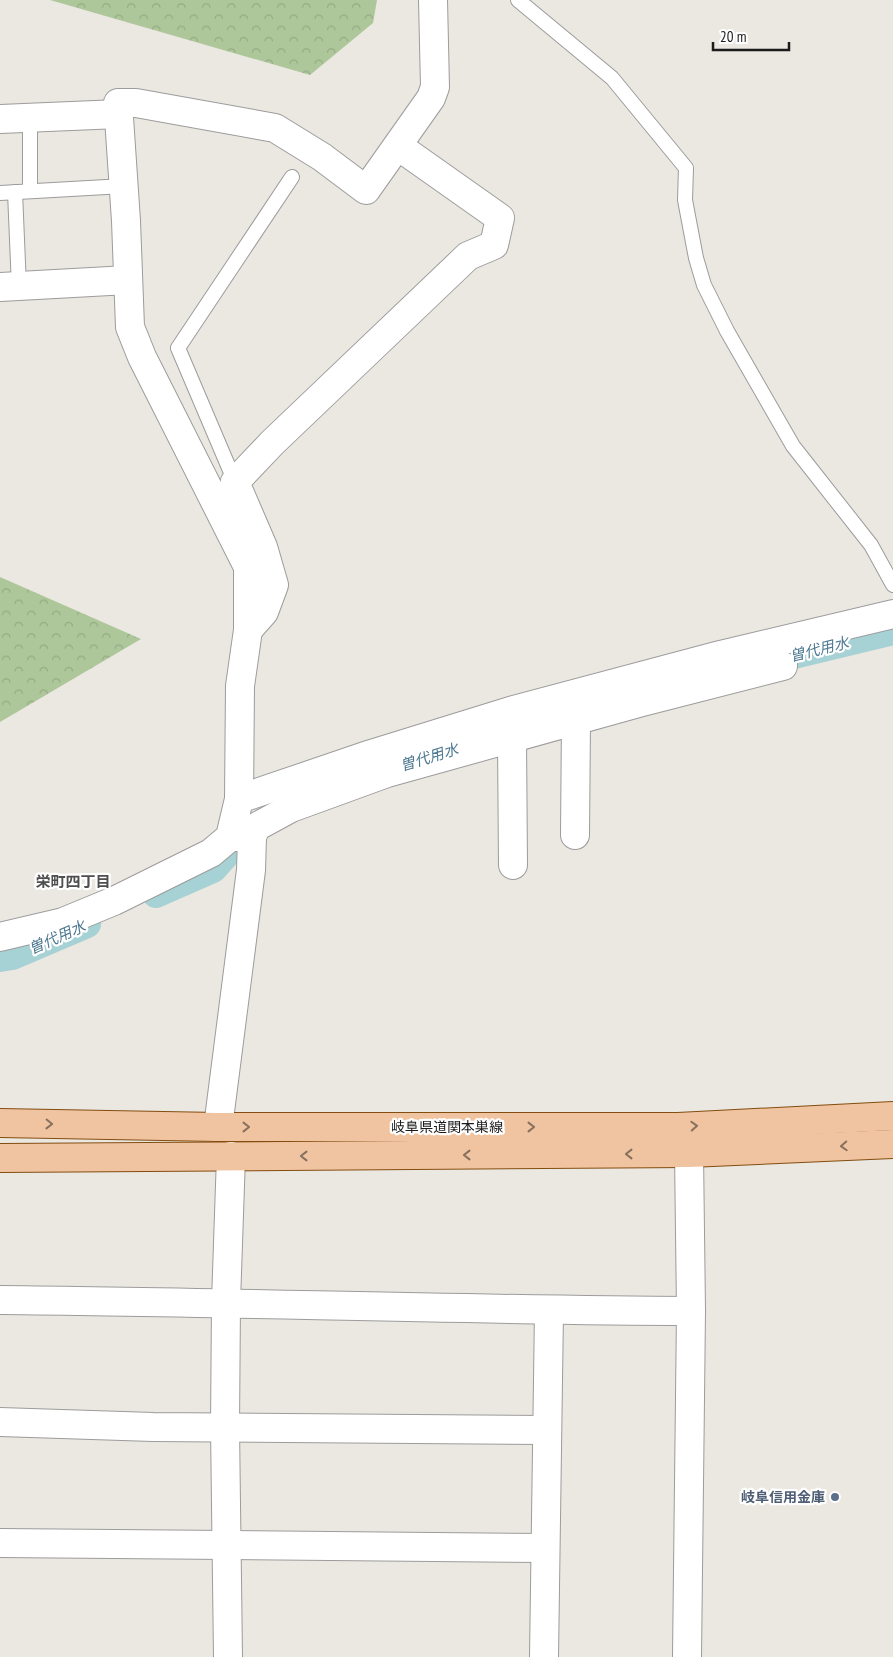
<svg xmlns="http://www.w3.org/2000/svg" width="893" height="1657" font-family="'PT Sans Narrow','Noto Sans JP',sans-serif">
<defs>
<pattern id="forest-crowns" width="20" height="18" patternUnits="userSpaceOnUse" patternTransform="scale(1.25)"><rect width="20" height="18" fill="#adc79a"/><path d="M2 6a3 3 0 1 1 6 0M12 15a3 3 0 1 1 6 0" fill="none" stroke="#94aa84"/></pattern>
</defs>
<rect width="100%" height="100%" fill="#ebe7e1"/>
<g fill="url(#forest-crowns)">
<polygon points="50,0 377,0 373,23 310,75"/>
<polygon points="0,577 141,639 0,722"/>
</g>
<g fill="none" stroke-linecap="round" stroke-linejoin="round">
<g stroke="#a6d1d5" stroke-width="28">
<polyline points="756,664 893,631"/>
<polyline points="156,894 213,869 240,839"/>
<polyline points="0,958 12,956 87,924"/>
</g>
<defs>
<g id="service">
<polyline points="518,0 612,78 686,168 685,200 696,258 704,285 727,331 793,446 871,545 893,585"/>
<polyline points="30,118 30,191"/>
<polyline points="15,192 19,287"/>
<polyline points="0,193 124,186"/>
<polyline points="235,482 178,348 292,177"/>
</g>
<g id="minor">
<polyline points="0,119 119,114"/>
<polyline points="0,287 128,280"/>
<polyline points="248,630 264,612 274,585 263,547 235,482 272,443 468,256 494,245 500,218 398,146"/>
<polyline points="512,739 513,865"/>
<polyline points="239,799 371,754 510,711 720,655 893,614"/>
<polyline points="575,835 576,721"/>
<polyline points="252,837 256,827 291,808 387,773 642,702 783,666"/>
<polyline points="0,937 63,922 114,901 211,853 230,837 239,799 240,686 248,630 248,567 142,357 130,327 126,221 118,103 136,103 275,128 322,157 366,190 431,98 435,87 433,0"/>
<polyline points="218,1127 251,870 252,837 235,837"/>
<path d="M0,1300c230,2 460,10 691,11"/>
<polyline points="0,1422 153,1427 546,1430"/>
<polyline points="0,1543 545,1548"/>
<polyline points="228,1657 225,1427 226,1302 231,1156"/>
<polyline points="544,1657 549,1311"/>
<polyline points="687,1657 691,1311 689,1153"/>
</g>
<g id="primary">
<polyline points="0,1123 218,1127 678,1127 893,1116"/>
<polyline points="0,1158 689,1153 893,1144"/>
</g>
</defs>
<use href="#service" stroke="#9c9c9c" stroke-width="16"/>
<use href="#minor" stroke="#9c9c9c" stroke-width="30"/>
<use href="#primary" stroke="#834d0f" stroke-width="30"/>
<use href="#service" stroke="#fff" stroke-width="14"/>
<use href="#minor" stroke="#fff" stroke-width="28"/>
<use href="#primary" stroke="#f1c4a1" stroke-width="28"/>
</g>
<defs><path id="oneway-chevron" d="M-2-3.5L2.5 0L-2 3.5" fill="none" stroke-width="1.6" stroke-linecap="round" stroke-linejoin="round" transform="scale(1.25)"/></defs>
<g stroke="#86705e">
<use href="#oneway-chevron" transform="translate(49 1124) rotate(1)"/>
<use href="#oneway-chevron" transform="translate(694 1126) rotate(-3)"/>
<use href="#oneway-chevron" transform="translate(246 1127)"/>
<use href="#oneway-chevron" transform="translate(531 1127)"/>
<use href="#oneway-chevron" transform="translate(844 1146) rotate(177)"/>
<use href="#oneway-chevron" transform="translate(629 1154) rotate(180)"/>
<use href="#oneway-chevron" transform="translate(467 1155) rotate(180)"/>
<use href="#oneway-chevron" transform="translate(304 1156) rotate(180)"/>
</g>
<circle fill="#5c6f8a" stroke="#fff" stroke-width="2" cx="835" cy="1497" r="5"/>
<g text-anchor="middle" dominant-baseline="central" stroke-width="4.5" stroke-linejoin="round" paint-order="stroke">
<g font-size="14" fill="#1b1b1b" stroke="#fff">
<text x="447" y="1127">岐阜県道関本巣線</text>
</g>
<g font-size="14" font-weight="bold" fill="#4e5e75" stroke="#fff" text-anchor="end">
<text x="825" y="1497">岐阜信用金庫</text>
</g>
<g font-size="15" font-style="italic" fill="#4c7891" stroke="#fff">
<text transform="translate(819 649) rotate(-14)">曽代用水</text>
<text transform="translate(429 757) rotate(-17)">曽代用水</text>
<text transform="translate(57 937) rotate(-24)">曽代用水</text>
</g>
<g font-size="15" font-weight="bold" fill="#4e4e4e" stroke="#fff">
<text x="73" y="881">栄町四丁目</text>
</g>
</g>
<path d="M713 42v8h76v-8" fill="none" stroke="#1b1b1b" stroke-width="2.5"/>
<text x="720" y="42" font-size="15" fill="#1b1b1b" stroke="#ffffff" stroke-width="4" paint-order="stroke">20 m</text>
</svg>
